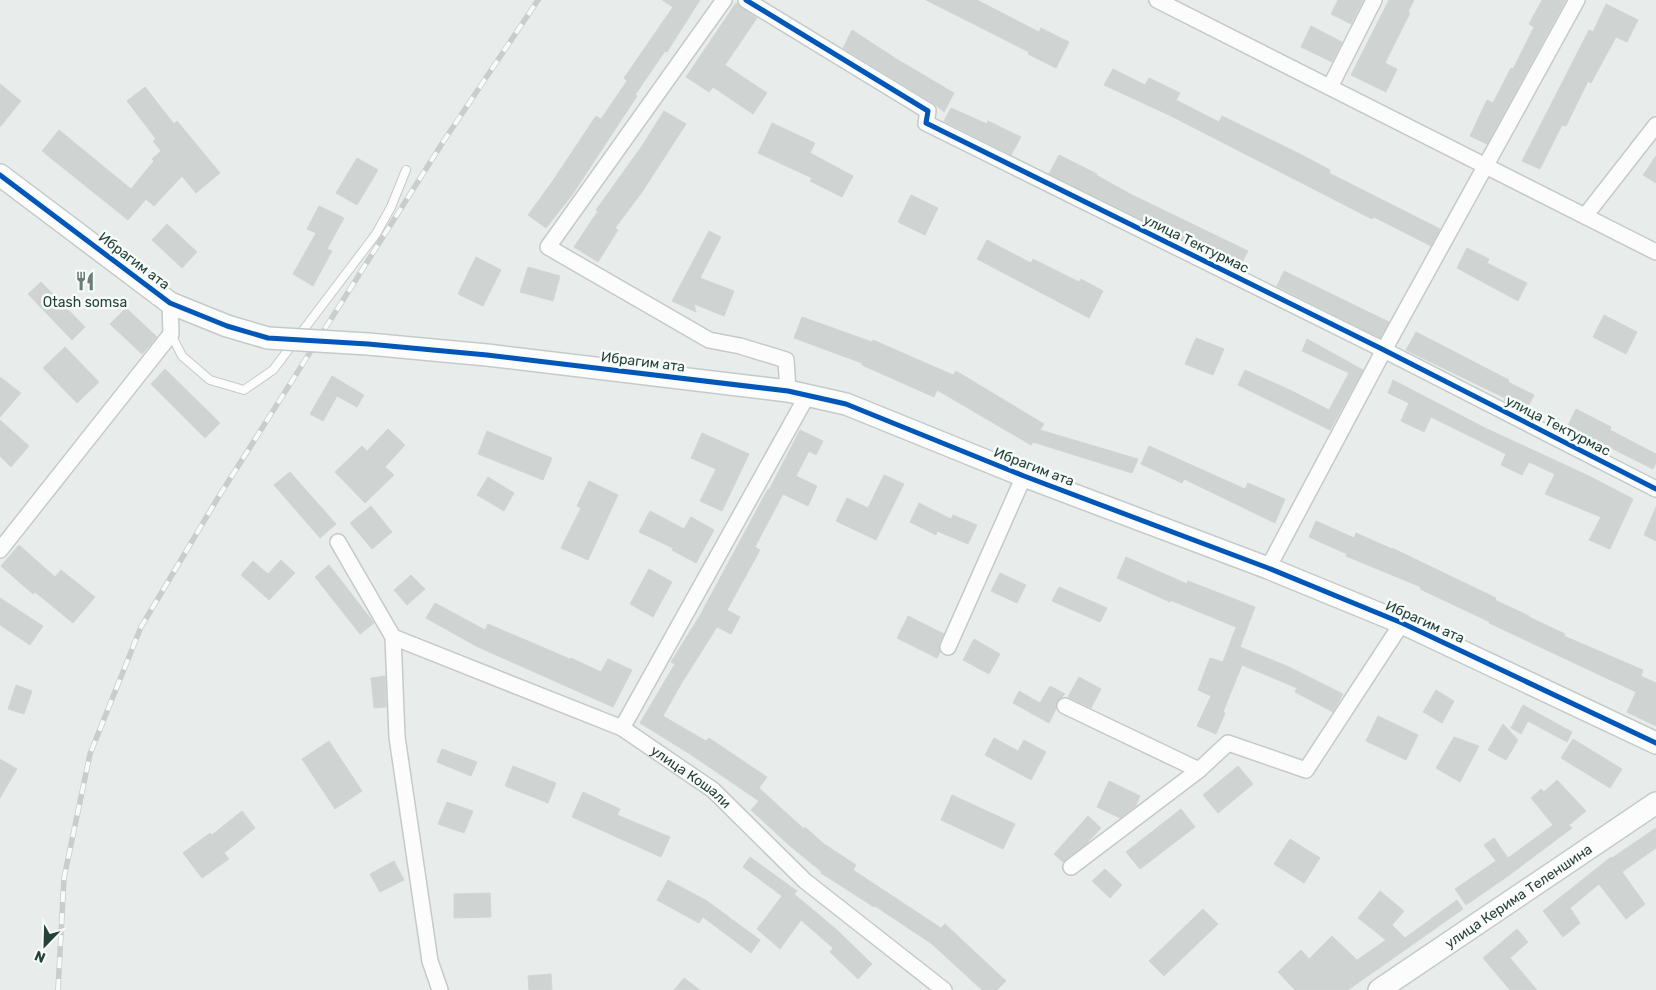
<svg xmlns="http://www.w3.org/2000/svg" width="1656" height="990" font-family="Rubik,sans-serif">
<rect width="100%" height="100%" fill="#e8edeb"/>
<g fill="#cfd4d2" stroke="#d1d6d4">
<polygon points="662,0 700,0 667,52 665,51 635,95 637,96 572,195 546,228 528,215 552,182 596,116 601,119 627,81 624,78 673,7"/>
<polygon points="926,0 977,0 1039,32 1041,28 1069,42 1056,68 1028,54 1029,52"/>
<polygon points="1338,0 1363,0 1351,24 1331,14"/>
<polygon points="1389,0 1414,0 1408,12 1410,13 1385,63 1397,69 1386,92 1351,75"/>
<polygon points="1542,0 1566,0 1487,144 1470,136 1487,100 1493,103 1511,68 1513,69 1534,27 1529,24"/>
<polygon points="736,3 757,18 725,65 767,93 753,114 713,87 709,92 686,77"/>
<polygon points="1606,4 1638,20 1627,42 1616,37 1591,83 1588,81 1566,126 1562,125 1540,169 1522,161 1589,30 1593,32"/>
<polygon points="1311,26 1342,42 1332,62 1301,47"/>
<polygon points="852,30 898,60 954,93 944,112 933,103 843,48"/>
<polygon points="1113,69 1145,85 1149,78 1180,93 1176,100 1219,122 1222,116 1298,153 1330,170 1329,173 1440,229 1431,246 1374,217 1372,219 1169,115 1104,85"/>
<polygon points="0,84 21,101 0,127"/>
<polygon points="145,87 174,124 177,121 220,173 196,193 182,176 154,206 146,199 128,220 42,151 59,130 131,189 154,161 152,159 161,151 153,141 156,139 127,101"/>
<polygon points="951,108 987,124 988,121 1021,137 1011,155 944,121"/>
<polygon points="664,111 686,124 642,192 615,228 618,230 598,262 574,247 598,211 596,210 642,146"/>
<polygon points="772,123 815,143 810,153 853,176 842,197 810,181 812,178 758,153"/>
<polygon points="1059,155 1097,174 1096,175 1132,195 1248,251 1240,266 1198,245 1197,247 1049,174"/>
<polygon points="1656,156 1656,183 1643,175"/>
<polygon points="357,158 378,170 357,205 336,193"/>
<polygon points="911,195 938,208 925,235 898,222"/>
<polygon points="319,206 344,218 327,249 332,251 313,286 293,274 316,233 307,229"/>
<polygon points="167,224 197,252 182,268 152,240"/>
<polygon points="709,231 721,237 700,278 734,291 724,316 694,304 696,312 672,301"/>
<polygon points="987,240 1031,263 1033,259 1079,282 1081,279 1103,291 1089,318 977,259"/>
<polygon points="1467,248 1489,259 1487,263 1527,283 1518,301 1457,268"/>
<polygon points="476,257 501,270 483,306 458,294"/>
<polygon points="528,267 560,276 553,301 520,292"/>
<polygon points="1284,271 1389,322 1380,338 1277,286"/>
<polygon points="41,282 85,327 72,340 28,294"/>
<polygon points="126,308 157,337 142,354 110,324"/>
<polygon points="1604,315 1637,332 1626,354 1593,337"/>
<polygon points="802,317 872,342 873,340 953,375 956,371 1044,424 1040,430 1138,459 1132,473 1033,442 1031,445 937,390 934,397 862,365 862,363 794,338"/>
<polygon points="1416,332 1509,380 1508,382 1534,395 1526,411 1504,400 1505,398 1406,350"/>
<polygon points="1196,338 1224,349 1213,375 1185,364"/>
<polygon points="1307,339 1363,370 1330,430 1238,385 1245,370 1290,390 1329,410 1349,373 1302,351"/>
<polygon points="65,347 99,382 77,403 43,368"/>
<polygon points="165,369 220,423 205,438 151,384"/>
<polygon points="332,376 364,395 357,407 337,396 323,421 310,414"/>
<polygon points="0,377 21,393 0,417"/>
<polygon points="1393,380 1485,428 1589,476 1633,499 1610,549 1589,540 1601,517 1545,494 1555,474 1529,462 1522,475 1501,465 1506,454 1431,417 1424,432 1401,421 1409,403 1388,393"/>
<polygon points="1576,409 1611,427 1610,430 1656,454 1656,463 1653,469 1603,444 1601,447 1566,430"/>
<polygon points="0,420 29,446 11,467 0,456"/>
<polygon points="388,429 405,445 385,467 394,475 365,503 335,472 362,446 367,451"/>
<polygon points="800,430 823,441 816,455 809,451 796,476 817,486 808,506 783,494 755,547 760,550 727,610 740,617 731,634 717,627 681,684 663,716 706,741 709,738 767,777 759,788 804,829 805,827 824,844 856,865 853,870 941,928 945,924 1006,981 997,990 982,990 932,944 875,906 874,907 821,873 822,872 790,846 751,810 759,801 690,754 640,723 675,664 671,662 699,617 768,489 769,490"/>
<polygon points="487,431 552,458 543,480 478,454"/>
<polygon points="702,433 749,454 722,511 700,501 716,469 691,458"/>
<polygon points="1149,446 1245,489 1248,483 1285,499 1275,523 1184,479 1182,483 1141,464"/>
<polygon points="290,472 336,524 320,538 274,485"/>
<polygon points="884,475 904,484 876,540 836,521 847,498 868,508"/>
<polygon points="488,477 514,493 504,511 477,495"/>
<polygon points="589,481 618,495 588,560 561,548 581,508 577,506"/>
<polygon points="919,503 951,519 953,515 977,525 968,544 937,531 936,535 910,522"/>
<polygon points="371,506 392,532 372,549 350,523"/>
<polygon points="1656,507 1656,541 1644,535"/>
<polygon points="650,511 684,529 691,517 714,530 696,563 672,550 673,548 639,532"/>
<polygon points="1316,521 1354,538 1356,533 1392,549 1392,548 1496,598 1495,600 1529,616 1529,617 1565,634 1564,636 1643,670 1641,676 1656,683 1656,726 1627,712 1636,692 1489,623 1490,622 1420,589 1421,587 1346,556 1347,554 1309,537"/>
<polygon points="19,545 55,577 61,570 95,597 73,623 35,592 33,594 1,566"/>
<polygon points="1126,557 1187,584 1188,581 1255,607 1240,647 1287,666 1343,694 1333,712 1295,692 1297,688 1242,665 1223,712 1225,713 1216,734 1197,726 1211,696 1198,690 1210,658 1223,662 1236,627 1170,600 1170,602 1117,578"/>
<polygon points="281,560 295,573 269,600 241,575 253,561 268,574"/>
<polygon points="329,565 374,623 360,634 315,577"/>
<polygon points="649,569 672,582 653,617 630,604"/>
<polygon points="1000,573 1026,585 1017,603 991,591"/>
<polygon points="411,575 425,589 407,605 394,590"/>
<polygon points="1059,587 1107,608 1100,622 1052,601"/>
<polygon points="0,598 43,626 30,645 0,625"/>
<polygon points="435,603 485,630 488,624 570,659 571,658 601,672 608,659 632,670 613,707 478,647 426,618"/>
<polygon points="908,616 944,634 939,644 940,652 937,658 897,638"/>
<polygon points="974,639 1000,654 989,674 963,660"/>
<polygon points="385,676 386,707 374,708 371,678"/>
<polygon points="1079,677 1101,689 1091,708 1068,697"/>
<polygon points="16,685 32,691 24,714 8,709"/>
<polygon points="1050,686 1065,694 1057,702 1056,709 1049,723 1013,703 1019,691 1040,703"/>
<polygon points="1436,690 1454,701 1442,723 1423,712"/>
<polygon points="1523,705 1572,732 1567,742 1528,721 1521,734 1511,728"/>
<polygon points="1378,716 1418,735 1406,760 1366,741"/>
<polygon points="1503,724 1518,740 1506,760 1488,750"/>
<polygon points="1454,737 1479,746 1460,782 1436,768"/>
<polygon points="994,738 1018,751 1024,740 1046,752 1031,780 985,755"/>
<polygon points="1573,739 1622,769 1610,788 1561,758"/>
<polygon points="329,741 362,791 335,809 302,759"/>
<polygon points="442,749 477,762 471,776 437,762"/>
<polygon points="0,759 17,769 0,798"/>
<polygon points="513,766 556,783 548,803 505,786"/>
<polygon points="1238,766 1253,784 1218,813 1203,795"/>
<polygon points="1557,780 1586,811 1569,825 1572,828 1508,876 1466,905 1455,889 1496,861 1484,845 1494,838 1508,858 1553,825 1531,798 1541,789 1544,792"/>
<polygon points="1109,781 1140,796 1135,807 1120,818 1097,807"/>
<polygon points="583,792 620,809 617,815 670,837 661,857 572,817"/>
<polygon points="952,795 1015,824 1003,849 941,820"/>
<polygon points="447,802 473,811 464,833 438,824"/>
<polygon points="1181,809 1195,827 1140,869 1126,852"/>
<polygon points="242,811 255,828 224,853 229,859 202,878 183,853 210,833 212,835"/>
<polygon points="1088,816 1101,828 1086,844 1063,862 1054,854"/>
<polygon points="1656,828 1656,848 1622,872 1645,904 1626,919 1599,884 1570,908 1580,923 1563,937 1543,911 1611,857 1612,858"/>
<polygon points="1290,839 1320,858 1304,883 1274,864"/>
<polygon points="750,857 797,891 794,894 837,930 872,964 858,979 830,952 833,948 801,920 780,949 757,929 782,896 743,867"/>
<polygon points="394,861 404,880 380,892 370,874"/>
<polygon points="1105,869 1122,885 1110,898 1092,881"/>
<polygon points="668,880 707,901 760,940 751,953 703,917 699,923 657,900"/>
<polygon points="1380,891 1404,911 1392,925 1405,938 1457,900 1463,909 1348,990 1295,990 1278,972 1301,950 1309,959 1332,936 1357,960 1386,940 1358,918"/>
<polygon points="490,893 491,917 454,918 454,894"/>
<polygon points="1203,909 1218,924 1164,976 1149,961"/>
<polygon points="1517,929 1528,942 1510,958 1537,990 1510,990 1483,958"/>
<polygon points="551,974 552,990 529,990 528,976"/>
<polygon points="684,978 700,990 674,990"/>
</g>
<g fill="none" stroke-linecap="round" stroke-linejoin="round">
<defs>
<polyline id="lane" points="171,334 182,356 210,380 244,390 273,370 376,234 391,207 406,170"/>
<g id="street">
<polyline points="724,0 548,247 709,340 740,346 786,360 788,391"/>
<polyline points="746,0 928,111 926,123 1384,350 1656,489"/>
<polyline points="1157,0 1656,252"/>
<polyline points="1330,87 1374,0"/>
<polyline points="1585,216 1656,125"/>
<polyline points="338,542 393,637 397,737 430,961 440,990"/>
<polyline points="0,550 171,334 170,303"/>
<polyline points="1268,568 1384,350 1577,0"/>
<path id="s1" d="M393,637l229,91 91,62 92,91 139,109"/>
<polyline points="948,647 1024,476"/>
<polyline points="1065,706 1199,770 1228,743 1306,770 1402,623"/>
<polyline points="622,728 808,394"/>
<polyline points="1071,867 1199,770"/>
</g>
<g id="secondary">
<polyline points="0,175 170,303 227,326 268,338"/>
<polyline points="368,344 487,355 788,391 846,404 1024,476 1268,568 1402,623 1656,743"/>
<path id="s2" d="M1379,990l277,-187"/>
</g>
</defs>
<use href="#lane" stroke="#c5cac8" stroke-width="10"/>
<use href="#street" stroke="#c5cac8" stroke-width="18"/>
<use href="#secondary" stroke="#c3cbc8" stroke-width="24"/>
<use href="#lane" stroke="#fcfcfc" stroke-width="8"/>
<use href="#street" stroke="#fcfcfc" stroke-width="15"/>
<use href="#secondary" stroke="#fcfcfc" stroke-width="21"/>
<defs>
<polyline id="rail" points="58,990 64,878 90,754 141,627 216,501 443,142 538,0"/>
</defs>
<use href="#rail" stroke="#c9cdcc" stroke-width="5.5"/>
<use href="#rail" stroke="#f7fbf9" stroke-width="4" stroke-dasharray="11" stroke-linecap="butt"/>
<defs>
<polyline id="secondary-bridge" points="268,338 368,344"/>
</defs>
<use href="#secondary-bridge" stroke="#c3cbc8" stroke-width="24" stroke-linecap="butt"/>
<use href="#secondary-bridge" stroke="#fcfcfc" stroke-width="21"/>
<defs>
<g id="cycleway">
<polyline points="746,0 928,111 926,123 1384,350 1656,489"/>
<polyline points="0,175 170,303 227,326 268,338 368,344 487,355 788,391 846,404 1024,476 1268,568 1402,623 1656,743"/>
</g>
</defs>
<use href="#cycleway" stroke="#f7fbf9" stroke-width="8"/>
<use href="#cycleway" stroke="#0057b8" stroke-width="5"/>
</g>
<defs>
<symbol id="restaurant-bare" viewBox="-9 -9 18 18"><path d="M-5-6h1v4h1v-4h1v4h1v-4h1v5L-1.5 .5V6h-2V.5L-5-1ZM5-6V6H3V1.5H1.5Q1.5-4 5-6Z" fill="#697e78" stroke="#f7fbf9" stroke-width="2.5" paint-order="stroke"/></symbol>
</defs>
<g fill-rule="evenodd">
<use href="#restaurant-bare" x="71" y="267" width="28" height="28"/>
</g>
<g text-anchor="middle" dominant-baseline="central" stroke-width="5" stroke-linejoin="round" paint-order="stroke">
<g font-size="14" fill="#24423a" stroke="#f7fbf9">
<text transform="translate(1196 244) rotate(26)">улица Тектурмас</text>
<text transform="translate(134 261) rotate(37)">Ибрагим ата</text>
<text transform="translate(643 362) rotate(7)">Ибрагим ата</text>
<text transform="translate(1558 426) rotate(27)">улица Тектурмас</text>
<text transform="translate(1034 467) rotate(21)">Ибрагим ата</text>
<text transform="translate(1425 622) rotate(24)">Ибрагим ата</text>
<text stroke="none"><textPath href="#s1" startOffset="331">улица Кошали</textPath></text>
<text stroke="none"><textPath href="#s2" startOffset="168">улица Керима Теленшина</textPath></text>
</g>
<g font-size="14" fill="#24423a" stroke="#f7fbf9">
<text x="85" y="302">Otash somsa</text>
</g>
</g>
<g transform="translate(45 945) rotate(203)" stroke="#f7fbf9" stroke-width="4" paint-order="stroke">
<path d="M0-4L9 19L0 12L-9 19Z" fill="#24423a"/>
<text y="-8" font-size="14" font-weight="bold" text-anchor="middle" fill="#24423a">N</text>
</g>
</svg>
